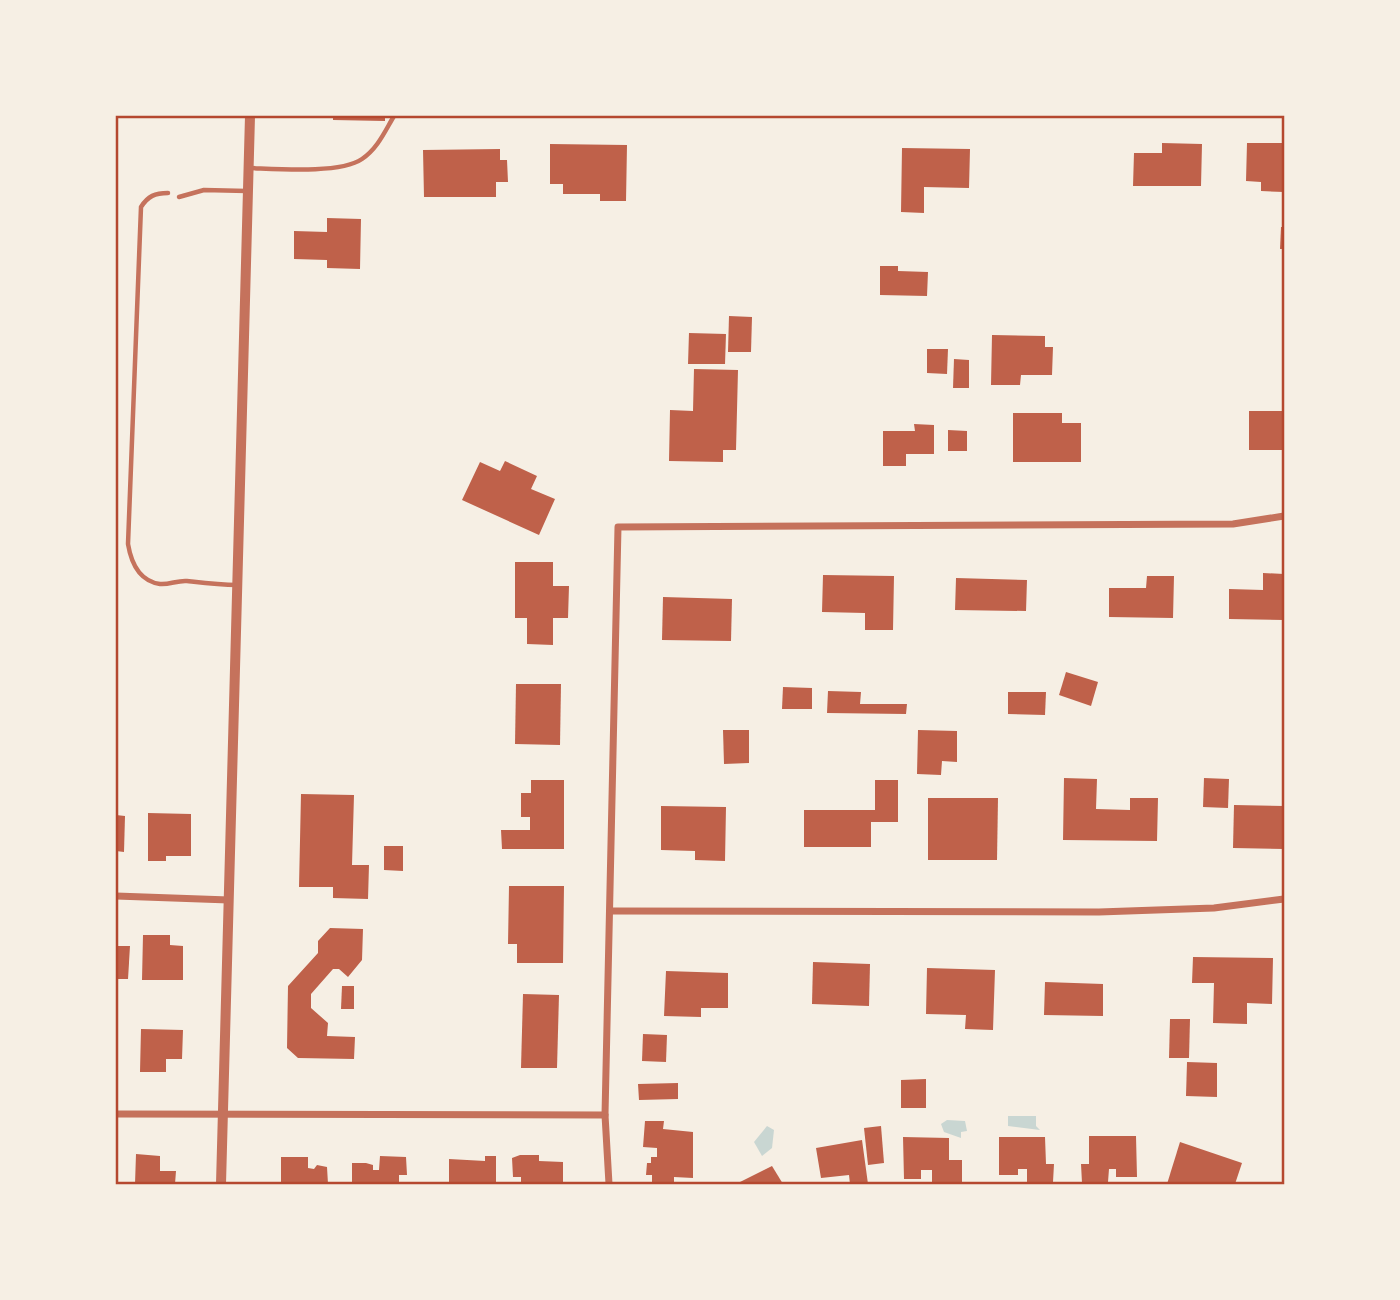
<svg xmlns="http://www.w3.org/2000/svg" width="1400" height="1300" font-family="'Public Sans',sans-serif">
<rect width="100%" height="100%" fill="#f6efe4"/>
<g fill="#c9d6d2">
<polygon points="1008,1116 1036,1116 1036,1126 1040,1130 1008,1126"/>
<polygon points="947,1120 965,1121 967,1131 961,1132 961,1138 944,1132 941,1124"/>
<polygon points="767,1126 774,1130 772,1148 762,1156 754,1142"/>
</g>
<g fill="#bf614a">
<polygon points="333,116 385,116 385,121 333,120"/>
<polygon points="1162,143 1202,144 1201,186 1133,186 1134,153 1162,153"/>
<polygon points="1247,143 1284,143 1284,192 1261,191 1261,182 1246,181"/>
<polygon points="550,144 627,145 626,201 600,201 600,194 563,194 563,184 550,184"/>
<polygon points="902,148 970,149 969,188 924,187 924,213 901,212"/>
<polygon points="500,149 500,160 507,160 508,182 496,182 496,197 424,197 423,150"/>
<polygon points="327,218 361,219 360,269 327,268 327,260 294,259 294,231 327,232"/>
<polygon points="1281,227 1284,227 1284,249 1280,249"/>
<polygon points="880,266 898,266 898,271 928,272 927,296 880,295"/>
<polygon points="729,316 752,317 751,352 728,352"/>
<polygon points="689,333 726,334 725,364 688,364"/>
<polygon points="992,335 1045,336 1045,347 1053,347 1052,375 1021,375 1020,385 991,385"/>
<polygon points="927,349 948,349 947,374 927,373"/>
<polygon points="954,359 969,360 969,388 953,388"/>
<polygon points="694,369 738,370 736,450 723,450 723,462 669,461 670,410 693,411"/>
<rect x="1249" y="411" width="35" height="39"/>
<polygon points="1013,413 1062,413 1062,423 1081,423 1081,462 1013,462"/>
<polygon points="914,424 934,425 934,454 906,454 906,466 883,466 883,431 915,431"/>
<polygon points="948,430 967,431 967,451 948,451"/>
<polygon points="505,461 537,476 531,489 555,499 539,535 462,500 480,462 500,471"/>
<polygon points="515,562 553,562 553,586 569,586 568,618 553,618 553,645 527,644 527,618 515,618"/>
<polygon points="1263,573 1284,574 1284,620 1229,619 1229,589 1263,590"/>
<polygon points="823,575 894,576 893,630 865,630 865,613 822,612"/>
<polygon points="1147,576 1174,576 1173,618 1109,617 1109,588 1146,588"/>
<polygon points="956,578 1027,580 1026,611 955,610"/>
<polygon points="663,597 732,599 731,641 662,640"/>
<polygon points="1066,672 1098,682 1091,706 1059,695"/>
<polygon points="516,684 561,684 560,745 515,744"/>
<polygon points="783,687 812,688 812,709 782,709"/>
<polygon points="828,691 861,692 860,704 907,704 906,714 827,713"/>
<polygon points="1008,692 1046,692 1045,715 1008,714"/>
<polygon points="723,730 749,730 749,763 724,764"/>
<polygon points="918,730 957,731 957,762 942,761 941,775 917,774"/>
<polygon points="1064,778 1097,779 1096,809 1130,810 1130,798 1158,798 1157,841 1063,840"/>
<polygon points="1204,778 1229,779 1228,808 1203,807"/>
<polygon points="531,780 564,780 564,849 502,849 501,830 530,830 530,817 521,817 521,793 531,793"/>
<polygon points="875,780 898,780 898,822 871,822 871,847 804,847 804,810 875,810"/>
<polygon points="301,794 354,795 352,865 369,865 368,899 333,898 333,887 299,887"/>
<polygon points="928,798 998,798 997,860 928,860"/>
<polygon points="1234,805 1284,806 1284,849 1233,848"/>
<polygon points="661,806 726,807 725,861 695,860 695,851 661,850"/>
<polygon points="148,813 191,814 191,856 166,856 166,861 148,861"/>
<polygon points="116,815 125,816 124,852 116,851"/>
<polygon points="384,846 403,846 403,871 384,870"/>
<polygon points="509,886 564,886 563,963 517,963 517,944 508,944"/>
<polygon points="330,928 363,929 362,960 348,977 339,969 333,969 311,994 311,1008 328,1023 327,1036 355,1037 354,1059 298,1058 287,1048 288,986 318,953 318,941"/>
<polygon points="143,935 170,935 170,945 183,946 183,980 142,980"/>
<polygon points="116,946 130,946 128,979 116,979"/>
<polygon points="1193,957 1273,958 1272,1004 1247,1003 1247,1024 1213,1023 1214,983 1192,983"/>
<polygon points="813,962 870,964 869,1006 812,1004"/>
<polygon points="927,968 995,970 993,1030 965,1029 966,1015 926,1014"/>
<polygon points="666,971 728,973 728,1008 701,1008 701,1017 664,1016"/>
<polygon points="1045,982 1103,984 1103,1016 1044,1015"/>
<polygon points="342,986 354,986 354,1009 341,1009"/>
<polygon points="523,994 559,995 557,1068 521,1068"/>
<polygon points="1170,1019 1190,1019 1189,1058 1169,1058"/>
<polygon points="116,1021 118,1021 118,1053 116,1052"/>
<polygon points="141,1029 183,1030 182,1059 166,1059 166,1072 140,1072"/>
<polygon points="643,1034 667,1035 666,1062 642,1061"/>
<polygon points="1187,1062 1217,1063 1217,1097 1186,1096"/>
<polygon points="926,1079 926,1108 901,1108 901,1080"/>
<polygon points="678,1083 678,1099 639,1100 638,1084"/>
<polygon points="645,1121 664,1121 663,1129 693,1132 693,1178 674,1177 674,1184 652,1184 652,1175 646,1175 647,1163 651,1163 651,1157 657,1157 657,1148 643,1147"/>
<polygon points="881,1126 884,1163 868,1165 864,1128"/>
<polygon points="1089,1136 1136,1136 1137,1177 1116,1177 1116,1169 1109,1169 1108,1182 1082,1183 1081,1164 1089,1164"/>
<polygon points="903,1137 949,1138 949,1160 962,1160 962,1183 932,1182 932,1170 921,1170 921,1179 904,1179"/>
<polygon points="999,1137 1045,1137 1046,1164 1054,1164 1053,1182 1027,1182 1027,1169 1018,1169 1018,1175 999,1175"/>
<polygon points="862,1140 868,1184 850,1184 849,1175 821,1178 816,1148"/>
<polygon points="1180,1142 1242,1163 1235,1184 1167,1184"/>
<polygon points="136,1154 160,1156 160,1171 176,1171 175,1184 135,1184"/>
<polygon points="520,1155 539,1155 539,1161 563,1162 563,1184 521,1184 521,1177 513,1177 512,1158"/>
<polygon points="380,1156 406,1157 407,1175 399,1175 399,1184 352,1184 352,1163 366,1163 373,1165 373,1170 379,1170"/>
<polygon points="485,1156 496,1156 496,1184 449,1184 449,1159 485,1161"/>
<polygon points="281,1157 308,1157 308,1168 314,1169 317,1165 327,1167 328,1184 281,1184"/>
<polygon points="772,1166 783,1184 736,1184"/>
</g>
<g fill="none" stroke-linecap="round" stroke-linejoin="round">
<g stroke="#c5725c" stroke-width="4.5">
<path d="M250,168c27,1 90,6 112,-9 16,-11 23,-28 32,-43"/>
<path d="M168,193c-13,0 -20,3 -27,14l-13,337c3,18 11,37 32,40 9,1 18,-4 27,-3 17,2 32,4 50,4"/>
<polyline points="179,197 204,190 247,191"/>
</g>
<g stroke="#c5725c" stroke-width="7">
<polyline points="116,896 229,900"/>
<polyline points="612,911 1099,912 1214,908 1284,899"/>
<polyline points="116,1114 605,1115"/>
<polyline points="609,1184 605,1115 618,527 1233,524 1284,516"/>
</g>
<polyline stroke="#c5725c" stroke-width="10" points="221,1184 250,116"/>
</g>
<rect width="1400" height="1300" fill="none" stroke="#f6efe4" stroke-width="234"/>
<rect x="117" y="117" width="1166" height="1066" fill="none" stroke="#b5482f" stroke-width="2.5"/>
</svg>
